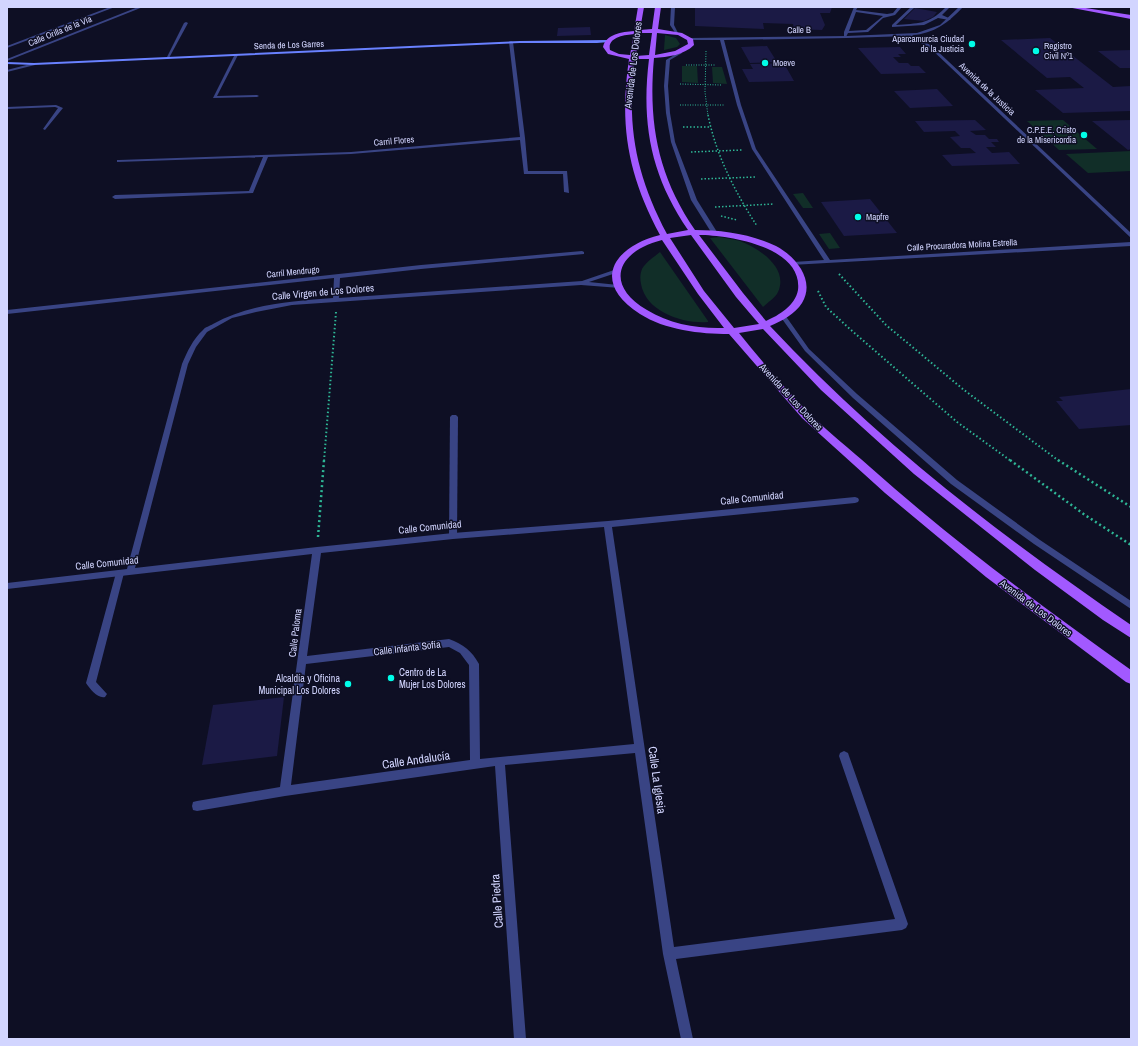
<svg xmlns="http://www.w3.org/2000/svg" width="1138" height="1046" font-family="'Archivo Narrow',sans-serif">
<rect width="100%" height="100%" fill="#0e0f24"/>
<g fill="#112e28">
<polygon points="665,35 676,38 680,44 677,47 664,50"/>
<polygon points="682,66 697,66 698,83 682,82"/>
<polygon points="712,67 722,67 727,84 713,83"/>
<polygon points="1063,120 1097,149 1059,150 1027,121"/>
<polygon points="1131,151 1131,171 1088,173 1066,154"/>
<polygon points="803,193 813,208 803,208 793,194"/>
<polygon points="830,233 840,248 829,249 819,234"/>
<path d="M719,237c6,1 14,2 21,4 19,7 49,27 38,51 -2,5 -11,11 -15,15l-53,-69z"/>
<path d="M660,252l48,69v1c-25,2 -62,-10 -67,-38 -1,-5 -1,-10 1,-15 4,-7 12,-12 18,-17z"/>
</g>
<g fill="#1b1a45">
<polygon points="695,7 832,7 830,13 820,13 825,25 822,30 794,29 793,24 763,23 764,29 695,26"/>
<polygon points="915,8 937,12 933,17 924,21 904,19"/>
<polygon points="590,27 591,35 557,36 558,28"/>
<polygon points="1050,38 1113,87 1131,86 1131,111 1063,113 1035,90 1084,88 1070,77 1047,78 1001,40"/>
<polygon points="767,46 777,62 750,63 741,47"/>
<polygon points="900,47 906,54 898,54 901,57 893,57 899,63 908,63 911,66 919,66 926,73 881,74 858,48"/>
<polygon points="1131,50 1131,68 1120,68 1098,51"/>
<polygon points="788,63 790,67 786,67 794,81 749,82 742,69 753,69 750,64"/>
<polygon points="937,89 953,106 910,108 894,91"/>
<polygon points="975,120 986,130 970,131 976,135 985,135 989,139 997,139 999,142 991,142 996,147 986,147 992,153 1009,152 1020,164 952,166 942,155 976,153 970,148 961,148 950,137 960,136 955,131 924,132 915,121"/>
<polygon points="1131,120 1131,149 1128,150 1092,121"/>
<polygon points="870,199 897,233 844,236 821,202"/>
<polygon points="1131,389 1131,425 1079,429 1056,401 1063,401 1059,397"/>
<polygon points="284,697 277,756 202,765 213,705"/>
</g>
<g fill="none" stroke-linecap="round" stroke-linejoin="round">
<g stroke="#2eb695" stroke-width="1" stroke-dasharray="1 1.5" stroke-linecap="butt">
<polyline points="706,51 705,92 708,116"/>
<polyline points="686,65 715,65"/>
<polyline points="680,84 721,85"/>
<polyline points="680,105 725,105"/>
</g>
<g stroke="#2eb695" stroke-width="1.5" stroke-dasharray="1.5 2" stroke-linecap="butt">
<path d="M708,115c8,40 27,77 49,111"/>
<polyline points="683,127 710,127"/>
<polyline points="691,152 742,150"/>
<polyline points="701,179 756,177"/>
<polyline points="715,207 774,204"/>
<polyline points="721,216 737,220"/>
</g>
<g stroke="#2eb695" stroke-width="2" stroke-dasharray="1.5 2.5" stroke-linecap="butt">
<polyline points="839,274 886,325 964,390 1059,461"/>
<polyline points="818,291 826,307 851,330 957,422 1011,461"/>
<polyline points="324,461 336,312"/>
</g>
<g stroke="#2eb695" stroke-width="2.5" stroke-dasharray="2 3" stroke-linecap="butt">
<polyline points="1010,460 1085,515 1131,545"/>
<polyline points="1058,460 1131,507"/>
<polyline points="318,537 324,460"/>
</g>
<g fill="#394484" fill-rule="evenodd">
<path d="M854,7h4l-2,3 31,4 6,-1 5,-6h4l-7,8 -12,3 -15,14 -20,1 -2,4h-2v-5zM856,12l27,4 -17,14 -17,1z"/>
<path d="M911,7h4l-19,18c22,-2 32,0 49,-17l-3,-1 7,1 -7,7 9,4 -2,1 -11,-2 -14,7 -32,2v-2z"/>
<polygon points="452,415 456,415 458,417 457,536 456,538 450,538 449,536 450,417"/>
<path d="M120,570l3,1 1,2 -28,109 11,12 -2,3c-7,2 -15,-8 -19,-14l30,-110 1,-2z"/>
</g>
<g fill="#394484" fill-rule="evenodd">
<polygon points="110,7 115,7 7,48 7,46"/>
<polygon points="138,7 143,7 7,61 7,59"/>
<polygon points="671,7 675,7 674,25 678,33 676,34 670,25"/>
<path d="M959,7h4c-14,15 -29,27 -51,28l20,11 199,187v5l-201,-190 -22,-12 -61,2 -123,2 17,65 15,44 74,111 301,-18v4l-340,19v-2l2,-1 31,-2 -72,-111 -15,-44 -17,-65h-30l-2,-1 2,-1 157,-2 70,-3 23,-8z"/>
<polygon points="186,22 188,23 169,58 166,59 184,23"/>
<polygon points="511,41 513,42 525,138 528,171 567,171 569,193 564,192 563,174 524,174 520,140 351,154 268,157 253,193 115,199 112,197 115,195 249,191 263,157 117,162 117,160 119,160 351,152 520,137 509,42"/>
<polygon points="681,51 682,53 670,60 668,86 670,113 675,142 697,200 717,232 714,234 711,232 691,200 671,142 666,113 664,86 666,60"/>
<polygon points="235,54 238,55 217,96 257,95 259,96 257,97 213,98"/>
<polygon points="34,63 35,65 7,72 7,70"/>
<polygon points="56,105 63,108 45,130 43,129 58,108 55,107 7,109 7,107"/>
<path d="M582,251l2,1v2l-163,15 -81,9 -1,20 243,-17 35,-12 3,2 -1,1 -30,10 29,3 3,2 -1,1 -39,-3 -289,20 -36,7 -24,6 -25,14 -11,15 -8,17 -53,204 182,-21 136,-14 155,-12 247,-24 3,1 1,2 -1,2 -3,1 -243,24 62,420 221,-28 -56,-163 1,-3 4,-2 4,2 1,3 59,168 -2,4 -4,2 -226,29 17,80h-12l-18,-85 -28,-201 -130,12 21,274h-12l-19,-273 -210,30 -88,15 -4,-1 -1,-4 1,-4 4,-1 83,-14 32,-233 -305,35v-6l120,-14 55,-205c5,-12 11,-25 21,-34 2,-3 7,-4 10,-6 36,-20 80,-23 120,-26l1,-20 -327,36v-4l414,-45zM604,527l30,217 -154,15 -1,-95c-7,-13 -16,-20 -30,-25l-142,17 14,-103 132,-14zM449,647l11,6 9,12 1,95 -179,25 15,-121z"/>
<polygon points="783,314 785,315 809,349 857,394 957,480 1040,540 1131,601 1131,609 1034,544 951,484 853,398 805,351 780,316"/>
</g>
<polygon fill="#6981ff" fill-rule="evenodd" points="608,40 609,42 597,43 520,43 34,65 7,64 7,62 34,63 520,41"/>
<g fill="#a259ff" fill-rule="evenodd">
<path d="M638,7h6l-4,23 12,-1 3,-22h6l-3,22 24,4 11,6 1,6c-10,10 -26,12 -40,13 -6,65 4,118 41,172 27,0 56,4 81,16 19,10 40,34 26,57 -7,11 -20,18 -32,23 107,115 232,211 361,299v13l-28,-18 -68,-50 -121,-96 -93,-84 -58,-61 -24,4c22,27 45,55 70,80 19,19 41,36 61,54 83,74 171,139 261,203v14l-5,-2 -140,-105 -101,-84 -83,-75 -73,-84c-29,0 -64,-4 -89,-20 -49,-31 -28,-67 20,-79 -32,-60 -41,-109 -31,-176l-21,-5 -5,-7c3,-13 19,-15 31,-16zM639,33h13l-3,22 -13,1zM657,33l21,2 9,5 1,4 -13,7 -20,4zM634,34l-4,21 -11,-1 -9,-4c-3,-13 15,-15 24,-16zM635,59h14c-8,65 2,117 39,171l-21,4c-31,-59 -41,-108 -32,-175zM691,235l45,62 23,27 -25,4 -30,-37 -34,-53zM699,235c30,0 104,12 99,55 -3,16 -19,25 -32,31l-23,-28zM662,240l36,54 26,34c-26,1 -54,-4 -77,-18 -44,-26 -29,-59 15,-70z"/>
<polygon points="1067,7 1079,7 1131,15 1131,19"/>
</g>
</g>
<g fill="#00fde8" stroke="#0e0f24" stroke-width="1.5">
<circle cx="972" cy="44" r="4"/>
<circle cx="1036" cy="51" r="4"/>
<circle cx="765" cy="63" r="4"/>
<circle cx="1084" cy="135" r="4"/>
<circle cx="858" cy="217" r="4"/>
<circle cx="391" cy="678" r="4"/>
<circle cx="348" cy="684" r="4"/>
</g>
<g text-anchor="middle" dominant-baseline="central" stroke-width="3" stroke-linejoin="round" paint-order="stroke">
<g font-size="9" fill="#d2d5ff" stroke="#0e0f24">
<text transform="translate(799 30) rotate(-1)">Calle B</text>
<text transform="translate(60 31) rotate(-22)">Calle Orilla de la Vía</text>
<text transform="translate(289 45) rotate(-2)">Senda de Los Garres</text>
<text transform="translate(987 89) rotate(43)">Avenida de la Justicia</text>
<text transform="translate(394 141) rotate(-5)">Carril Flores</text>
<text transform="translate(962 245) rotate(-3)">Calle Procuradora Molina Estrella</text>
<text transform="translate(293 272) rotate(-6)">Carril Mendrugo</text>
</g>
<g font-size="9" fill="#d2d5ff" stroke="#0e0f24" text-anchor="start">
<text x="964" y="39" text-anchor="end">Aparcamurcia Ciudad<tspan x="964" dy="10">de la Justicia</tspan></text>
<text x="1044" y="46">Registro<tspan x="1044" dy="10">Civil Nº1</tspan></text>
<text x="773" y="63">Moeve</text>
<text x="1076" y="130" text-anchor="end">C.P.E.E. Cristo<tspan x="1076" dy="10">de la Misericordia</tspan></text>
<text x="866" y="217">Mapfre</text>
</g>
<g font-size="10" fill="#d2d5ff" stroke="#0e0f24">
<text transform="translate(633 65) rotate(-83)">Avenida de Los Dolores</text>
<text transform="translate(323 292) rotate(-5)">Calle Virgen de Los Dolores</text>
<text transform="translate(791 397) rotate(47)">Avenida de Los Dolores</text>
<text transform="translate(752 498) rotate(-6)">Calle Comunidad</text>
<text transform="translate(430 527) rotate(-6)">Calle Comunidad</text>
<text transform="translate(107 563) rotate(-6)">Calle Comunidad</text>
<text transform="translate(1036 608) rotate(37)">Avenida de Los Dolores</text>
<text transform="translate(295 633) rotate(-83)">Calle Paloma</text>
<text transform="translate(407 648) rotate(-7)">Calle Infanta Sofía</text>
</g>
<g font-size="10" fill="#d2d5ff" stroke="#0e0f24" text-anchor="start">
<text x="399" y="672">Centro de La<tspan x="399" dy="12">Mujer Los Dolores</tspan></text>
<text x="340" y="678" text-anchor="end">Alcaldía y Oficina<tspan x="340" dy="12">Municipal Los Dolores</tspan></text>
</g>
<g font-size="12" fill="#d2d5ff" stroke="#0e0f24">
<text transform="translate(416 760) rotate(-8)">Calle Andalucía</text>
<text transform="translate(657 780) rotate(82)">Calle La Iglesia</text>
<text transform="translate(497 901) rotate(-94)">Calle Piedra</text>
</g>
</g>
<rect width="1138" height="1046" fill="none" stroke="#d2d5ff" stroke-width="16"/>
</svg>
